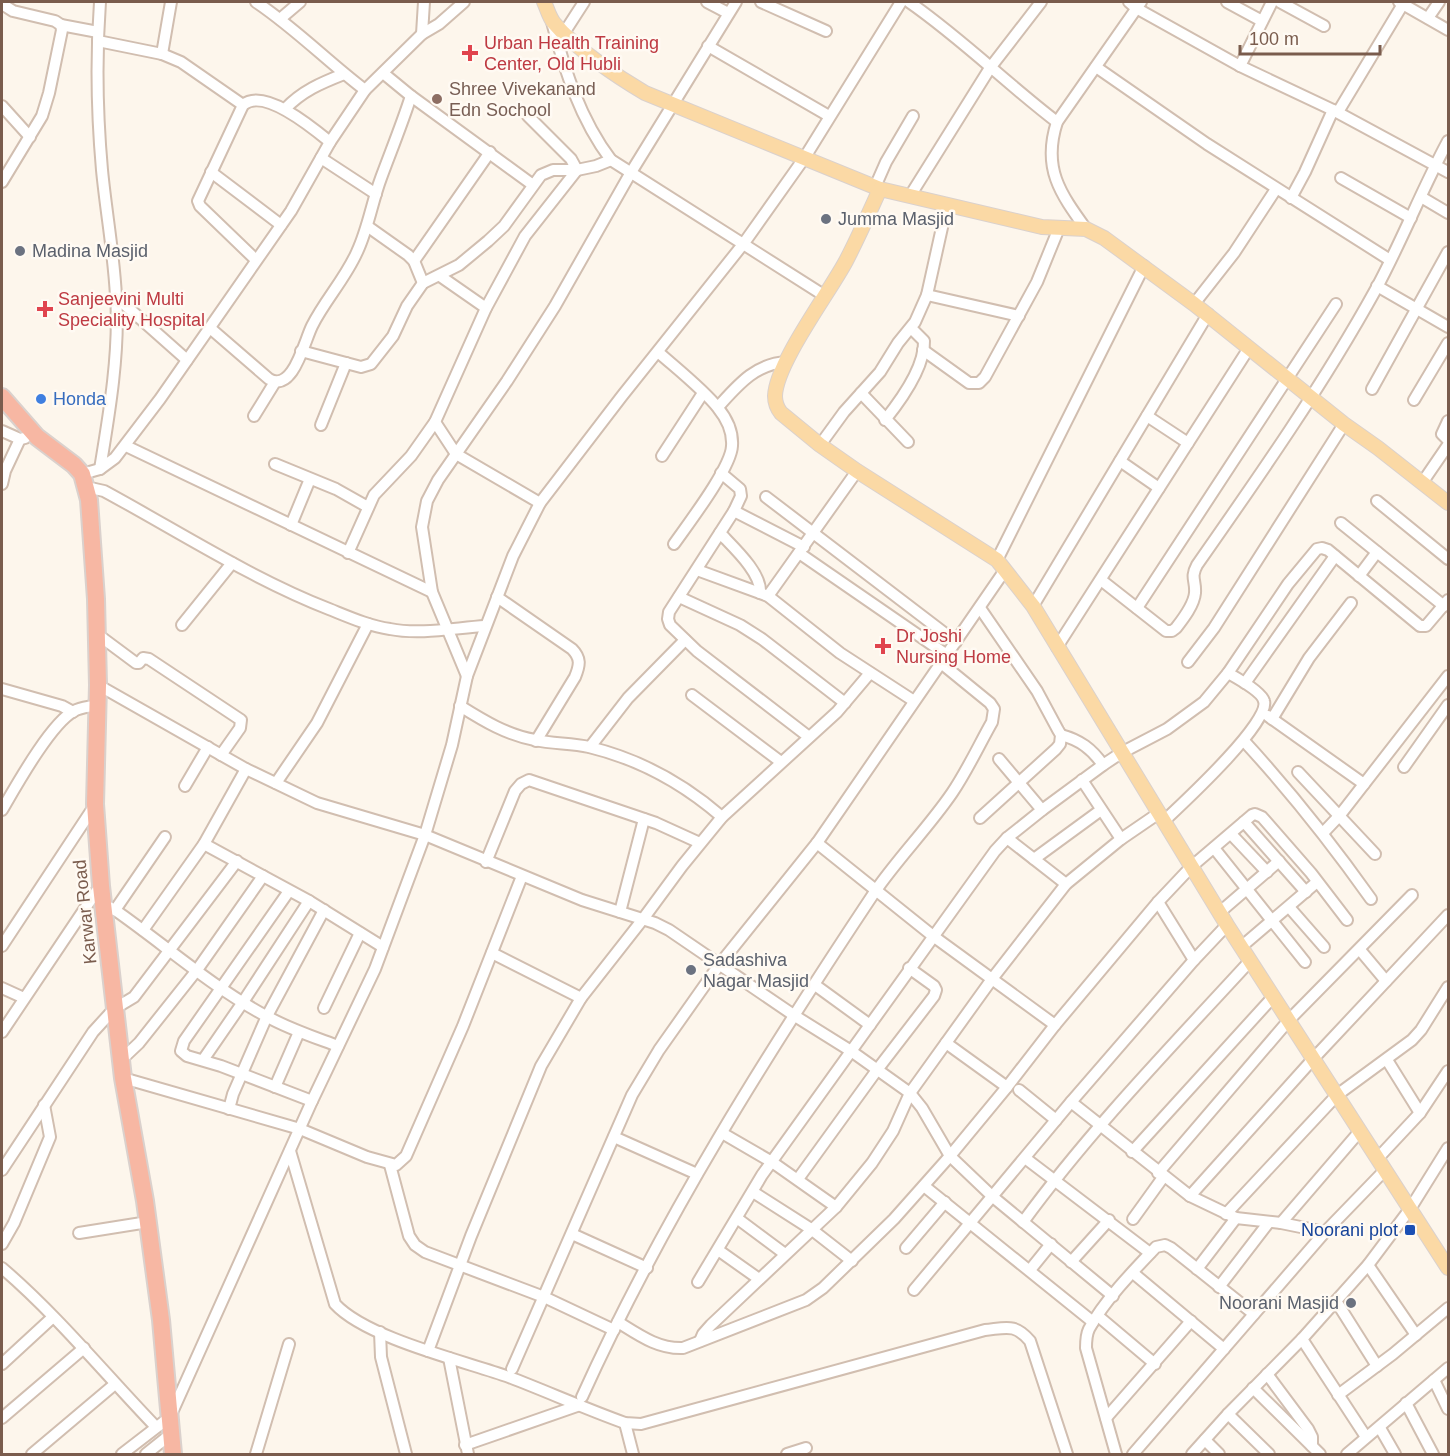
<svg xmlns="http://www.w3.org/2000/svg" width="1450" height="1456" font-family="Helvetica,sans-serif">
<rect width="100%" height="100%" fill="#fdf6ec"/>
<g fill="none" stroke-linecap="round" stroke-linejoin="round">
<defs>
<g id="minor">
<path d="M256,2c39,26 72,60 109,88"/>
<polyline points="707,2 728,13"/>
<polyline points="761,2 826,31"/>
<path d="M909,2c52,36 97,81 148,120"/>
<polyline points="1129,2 1136,8 1240,66 1333,110 1448,172"/>
<polyline points="1227,2 1262,21"/>
<polyline points="1280,2 1324,26"/>
<polyline points="1399,2 1448,30"/>
<polyline points="2,4 13,11 55,21 61,25 62,30 49,93 42,116 2,182"/>
<polyline points="1428,18 1439,2"/>
<polyline points="280,19 300,2"/>
<path d="M552,22c13,49 28,97 59,138l214,136"/>
<polyline points="61,25 98,32"/>
<polyline points="564,33 584,2"/>
<polyline points="422,34 424,2"/>
<polyline points="98,41 162,54 181,62 243,105"/>
<polyline points="708,46 829,116"/>
<polyline points="162,54 171,2"/>
<polyline points="1240,66 1272,2"/>
<polyline points="1096,67 1207,144 1390,260"/>
<polyline points="383,73 411,96 533,185"/>
<polyline points="2,106 30,137"/>
<path d="M285,109c17,-18 36,-26 59,-35"/>
<polyline points="1338,112 1403,4"/>
<polyline points="321,158 376,194"/>
<polyline points="211,172 281,225"/>
<polyline points="1341,178 1411,218"/>
<polyline points="875,187 886,162 913,116"/>
<polyline points="910,196 990,68 1041,2"/>
<polyline points="1421,197 1448,213"/>
<polyline points="1291,198 1305,172 1333,110"/>
<polyline points="367,226 408,255 414,261 423,283"/>
<path d="M1086,229c-26,-36 -44,-61 -29,-107l84,-120"/>
<path d="M256,260l-56,-54 -2,-5 45,-96c21,-18 70,23 87,37"/>
<polyline points="414,261 490,152"/>
<polyline points="440,276 486,308"/>
<polyline points="1377,286 1448,327"/>
<polyline points="927,295 1019,316"/>
<polyline points="116,297 187,360"/>
<polyline points="1194,304 1234,253 1276,189"/>
<path d="M210,328l59,51c24,14 35,-37 43,-53 13,-26 33,-47 45,-74 11,-23 15,-50 24,-74 10,-27 21,-54 30,-82"/>
<polyline points="923,350 969,383 979,383 985,377 1037,282 1059,228"/>
<polyline points="301,351 361,367 371,364 393,336 407,306 423,283 459,265 488,241 504,226 541,175 553,170 577,170 596,166 611,160"/>
<path d="M658,352c18,16 46,38 60,56 9,11 15,24 14,38 -1,22 -44,78 -58,98"/>
<polyline points="1372,389 1448,252"/>
<polyline points="861,393 908,442"/>
<polyline points="1414,400 1448,343"/>
<path d="M718,407c20,-22 37,-43 68,-45"/>
<polyline points="254,416 275,382"/>
<polyline points="1147,416 1188,443"/>
<path d="M885,420c16,-20 40,-53 39,-79l-13,-13"/>
<polyline points="1448,421 1442,434 1448,440"/>
<polyline points="435,422 456,454 540,503"/>
<polyline points="321,425 346,363"/>
<polyline points="2,431 20,439 25,438"/>
<polyline points="820,445 844,412 880,372 898,343 915,322 927,295 947,205"/>
<polyline points="126,446 432,592"/>
<polyline points="662,456 703,393"/>
<polyline points="1120,461 1159,488"/>
<polyline points="275,464 336,489 368,507"/>
<path d="M100,469c9,-54 20,-118 16,-172 -2,-43 -10,-85 -14,-127 -5,-56 -6,-113 -2,-168"/>
<polyline points="721,473 740,489 741,496 734,511 669,612 668,619 670,625 697,651 809,737"/>
<polyline points="82,474 100,469 115,458 160,399 291,211 330,142 365,90 422,34 439,24 464,2"/>
<polyline points="1422,483 1448,445"/>
<polyline points="2,484 5,471 20,439"/>
<path d="M86,487l18,4c74,40 146,87 225,118 20,8 40,17 61,20 30,6 64,-1 95,-3"/>
<polyline points="766,497 956,642"/>
<polyline points="1377,501 1448,559"/>
<polyline points="734,511 804,547"/>
<polyline points="1341,523 1444,606"/>
<polyline points="291,525 310,479"/>
<path d="M720,533c13,14 42,40 40,60"/>
<polyline points="348,553 374,495 411,456 435,422 486,308 525,236 577,170 571,159 528,116"/>
<polyline points="799,553 947,655"/>
<polyline points="997,560 1144,266"/>
<polyline points="697,570 768,596 840,653 914,701"/>
<polyline points="1359,576 1377,552"/>
<path d="M1101,580l65,51h6l4,-3c7,-9 18,-23 19,-35 1,-13 -5,-15 2,-28 63,-90 126,-180 179,-276 26,-48 46,-100 72,-148"/>
<polyline points="768,596 857,471"/>
<path d="M497,597l75,52c9,9 8,16 3,28l-39,64"/>
<polyline points="679,597 740,625 762,639 845,703"/>
<polyline points="1033,606 1208,314"/>
<polyline points="1137,608 1336,304"/>
<polyline points="182,625 232,563"/>
<polyline points="97,634 136,663 139,663 143,658 149,659 241,720 240,728 221,755"/>
<polyline points="1057,647 1249,348"/>
<polyline points="1188,662 1214,628 1344,424"/>
<polyline points="467,676 432,592 422,527 427,501 438,480 507,381 555,306 630,174 736,2"/>
<polyline points="1245,683 1335,556"/>
<polyline points="98,685 246,769 317,803 425,835 582,900 655,923 669,930 795,1016 851,1051 910,1093 922,1108 950,1156 993,1197 1113,1296"/>
<polyline points="2,689 62,706 73,712"/>
<polyline points="692,695 781,762"/>
<path d="M460,706c24,15 47,29 75,34 18,4 36,3 54,7 50,12 95,37 133,70"/>
<polyline points="1268,716 1364,784"/>
<polyline points="1272,719 1309,658 1351,603"/>
<path d="M1061,735c19,5 31,14 42,30"/>
<path d="M1244,741c46,50 88,103 127,158"/>
<polyline points="590,747 628,698 685,640"/>
<polyline points="999,759 1042,810"/>
<polyline points="1404,767 1448,705"/>
<polyline points="1298,772 1375,854"/>
<polyline points="1082,780 1121,839"/>
<polyline points="276,783 317,723 368,624"/>
<polyline points="185,786 208,747"/>
<path d="M2,810c14,-24 49,-87 72,-99 7,-4 16,-4 23,-6"/>
<polyline points="980,818 1056,749 1060,744 1061,735 1058,730 1037,691 980,608"/>
<path d="M1164,821c18,-17 107,-99 100,-120 -2,-9 -27,-23 -36,-28"/>
<polyline points="1244,822 1306,892"/>
<polyline points="1323,833 1340,815 1448,676"/>
<polyline points="1231,834 1267,872"/>
<polyline points="1007,838 1066,884"/>
<polyline points="817,843 933,936 1055,1025"/>
<polyline points="204,844 309,901 383,947"/>
<polyline points="1214,848 1305,962"/>
<polyline points="1034,859 1101,810"/>
<polyline points="486,862 515,791 521,784 529,780 656,823 700,843"/>
<polyline points="289,891 184,1041 181,1051 187,1056 221,1066 312,1101"/>
<polyline points="1158,902 1194,960"/>
<path d="M103,904l12,6c50,35 97,77 151,106 23,13 48,21 72,30"/>
<polyline points="1289,907 1324,947"/>
<polyline points="115,910 165,837"/>
<polyline points="620,912 644,819"/>
<polyline points="1220,912 1279,861"/>
<polyline points="143,930 204,844 246,769"/>
<polyline points="2,946 95,805"/>
<polyline points="1241,947 1317,882"/>
<polyline points="1360,950 1386,981"/>
<polyline points="492,953 581,998"/>
<polyline points="815,985 870,1025"/>
<polyline points="2,988 24,998"/>
<polyline points="324,1008 360,933"/>
<polyline points="2,1032 100,886"/>
<polyline points="946,1043 1007,1087"/>
<polyline points="121,1060 139,1043 197,970 263,876"/>
<polyline points="203,1060 243,1002 309,901"/>
<polyline points="1387,1060 1420,1113"/>
<polyline points="123,1078 300,1129 367,1157 396,1165 406,1156 463,1026 522,876"/>
<polyline points="275,1087 299,1032"/>
<polyline points="1019,1090 1056,1120"/>
<polyline points="1071,1102 1190,1196 1314,1058 1448,915"/>
<polyline points="229,1109 233,1094 267,1016 324,910"/>
<polyline points="722,1133 772,1162 836,1207"/>
<polyline points="614,1137 697,1174"/>
<path d="M290,1151l45,153c31,34 129,57 174,73 39,15 77,32 116,46l16,1 344,-94c21,-2 30,-7 45,11l37,113"/>
<polyline points="1132,1152 1273,997"/>
<polyline points="1025,1158 1150,1253"/>
<polyline points="1378,1158 1420,1113 1448,1071"/>
<polyline points="390,1165 409,1236 415,1245 425,1252 544,1297 614,1330"/>
<polyline points="2,1170 93,1032 114,1009 134,997 237,861"/>
<polyline points="1158,1173 1289,1020 1412,895"/>
<polyline points="798,1179 877,1070 934,996 936,990 934,986 909,968"/>
<polyline points="924,1186 1093,1322"/>
<polyline points="753,1192 811,1229 852,1261"/>
<polyline points="1190,1196 1236,1218 1281,1223 1325,1232"/>
<polyline points="1226,1214 1337,1095 1412,1040 1421,1030 1448,987"/>
<polyline points="738,1219 785,1254"/>
<polyline points="1133,1219 1164,1176"/>
<path d="M1023,1222c68,-93 149,-176 227,-261"/>
<polyline points="1281,1223 1360,1131"/>
<polyline points="79,1233 148,1222"/>
<polyline points="572,1234 647,1268"/>
<polyline points="2,1244 14,1223 50,1137 44,1105"/>
<polyline points="906,1248 945,1202"/>
<polyline points="718,1250 759,1279"/>
<polyline points="1071,1262 1109,1220"/>
<polyline points="1368,1265 1416,1335"/>
<path d="M2,1268c56,48 103,106 154,159"/>
<polyline points="1197,1269 1236,1218"/>
<polyline points="1030,1270 1051,1244"/>
<polyline points="1133,1273 1224,1349"/>
<polyline points="698,1282 762,1175 995,851 1007,838 1042,810 1103,765 1121,753 1167,729 1204,702 1228,673 1288,584 1317,549 1322,548 1328,550 1420,626 1426,626 1448,600"/>
<polyline points="1219,1287 1269,1222"/>
<polyline points="914,1290 1071,1102 1194,960 1227,925"/>
<polyline points="1336,1301 1377,1366"/>
<polyline points="1098,1316 1155,1364"/>
<path d="M618,1322c21,13 40,27 65,26l123,-48 17,-12 71,-69 56,-63 57,-69 48,-62 103,-123 33,-35 61,-52 3,-1 7,3 49,56 36,47"/>
<polyline points="380,1332 381,1357 406,1454"/>
<polyline points="1302,1339 1366,1437"/>
<polyline points="700,1341 703,1334 711,1325 836,1207 872,1163 893,1131 910,1093 992,979 1066,884 1121,839 1159,813"/>
<polyline points="428,1351 471,1236 541,1066 581,998 643,919 682,866 722,817 837,712 870,673"/>
<polyline points="449,1358 468,1454"/>
<polyline points="2,1364 53,1317"/>
<polyline points="512,1369 632,1095 659,1050 719,965 817,843 1005,570"/>
<polyline points="1267,1374 1308,1429 1312,1437 1312,1446"/>
<polyline points="1434,1380 1448,1409"/>
<polyline points="1253,1388 1320,1454"/>
<polyline points="1338,1395 1393,1354 1448,1308"/>
<path d="M582,1397c80,-177 185,-343 292,-504 24,-35 54,-65 78,-100 15,-22 27,-48 40,-71l2,-13 -4,-6 -49,-40"/>
<polyline points="1406,1403 1433,1454"/>
<polyline points="1228,1414 1269,1454"/>
<polyline points="2,1418 84,1348"/>
<polyline points="1106,1418 1191,1321"/>
<polyline points="625,1423 633,1454"/>
<polyline points="1380,1428 1395,1454"/>
<polyline points="1205,1440 1219,1454"/>
<polyline points="465,1445 580,1405"/>
<polyline points="32,1454 115,1384"/>
<polyline points="122,1454 170,1417 312,1101 375,969 425,835 452,745 467,676 513,556 540,503 622,396 744,243 805,157 901,2"/>
<polyline points="146,1454 171,1434"/>
<polyline points="256,1454 289,1344"/>
<polyline points="787,1454 806,1448"/>
<path d="M1116,1454l-30,-106c0,-7 0,-13 3,-19 15,-28 45,-59 67,-82l9,-2 6,3 83,66"/>
<polyline points="1133,1454 1325,1232 1385,1170"/>
<polyline points="1192,1454 1228,1414 1302,1339 1368,1265 1410,1209 1448,1148"/>
<polyline points="1347,1454 1448,1368"/>
</g>
<g id="major">
<path d="M544,2c3,6 5,15 10,21 21,25 62,53 91,70l235,96 162,38 44,2 18,9 90,66 150,120 34,24 70,55"/>
<path d="M880,189c-11,24 -22,49 -34,72 -17,32 -70,102 -71,135 0,7 2,12 6,17l39,32 37,26 140,89 36,46 194,319 221,343"/>
</g>
<polyline id="highway" points="2,397 37,437 74,465 82,474 89,500 96,599 98,685 95,804 101,886 123,1078 145,1201 161,1320 173,1454"/>
</defs>
<use href="#minor" stroke="#d1beb0" stroke-width="14"/>
<use href="#major" stroke="#dad1cd" stroke-width="16"/>
<use href="#highway" stroke="#dad1cd" stroke-width="20"/>
<use href="#minor" stroke="#fff" stroke-width="10"/>
<use href="#major" stroke="#fbd9a5" stroke-width="14"/>
<use href="#highway" stroke="#f7b7a3" stroke-width="16"/>
</g>
<g fill="#e0444e" stroke="#fffaf3" stroke-width="2">
<path d="M467 44h6v6h6v6h-6v6h-6v-6h-6v-6h6z"/>
<path d="M42 300h6v6h6v6h-6v6h-6v-6h-6v-6h6z"/>
<path d="M880 637h6v6h6v6h-6v6h-6v-6h-6v-6h6z"/>
</g>
<circle fill="#8d6e63" stroke="#fffaf3" stroke-width="2" cx="437" cy="99" r="6"/>
<g fill="#6b7280" stroke="#fffaf3" stroke-width="2">
<circle cx="826" cy="219" r="6"/>
<circle cx="20" cy="251" r="6"/>
<circle cx="691" cy="970" r="6"/>
<circle cx="1351" cy="1303" r="6"/>
</g>
<circle fill="#3f7fe0" stroke="#fffaf3" stroke-width="2" cx="41" cy="399" r="6"/>
<rect fill="#1a4fb4" stroke="#fffaf3" stroke-width="2" x="1404" y="1224" width="12" height="12" rx="3"/>
<g text-anchor="middle" dominant-baseline="central" stroke-width="5" stroke-linejoin="round" paint-order="stroke">
<g font-size="18" fill="#be3a42" stroke="#fffaf3" text-anchor="start">
<text x="484" y="43">Urban Health Training<tspan x="484" dy="21">Center, Old Hubli</tspan></text>
<text x="58" y="299">Sanjeevini Multi<tspan x="58" dy="21">Speciality Hospital</tspan></text>
<text x="896" y="636">Dr Joshi<tspan x="896" dy="21">Nursing Home</tspan></text>
</g>
<g font-size="18" fill="#785e54" stroke="#fffaf3" text-anchor="start">
<text x="449" y="89">Shree Vivekanand<tspan x="449" dy="21">Edn Sochool</tspan></text>
</g>
<g font-size="18" fill="#5b616d" stroke="#fffaf3" text-anchor="start">
<text x="838" y="219">Jumma Masjid</text>
<text x="32" y="251">Madina Masjid</text>
<text x="703" y="960">Sadashiva<tspan x="703" dy="21">Nagar Masjid</tspan></text>
<text x="1339" y="1303" text-anchor="end">Noorani Masjid</text>
</g>
<g font-size="18" fill="#366cbe" stroke="#fffaf3" text-anchor="start">
<text x="53" y="399">Honda</text>
</g>
<g font-size="18" fill="#7a5c4d" stroke="#fffaf3">
<text transform="translate(85 912) rotate(-96)">Karwar Road</text>
</g>
<g font-size="18" fill="#164399" stroke="#fffaf3" text-anchor="end">
<text x="1398" y="1230">Noorani plot</text>
</g>
</g>
<rect width="1450" height="1456" fill="none" stroke="#7a5c4d" stroke-width="6"/>
<path d="M1240 45v9h140v-9" fill="none" stroke="#7a5c4d" stroke-width="3"/>
<text x="1249" y="45" font-size="18" fill="#7a5c4d" stroke="#fffaf3" stroke-width="4.5" paint-order="stroke">100 m</text>
</svg>
